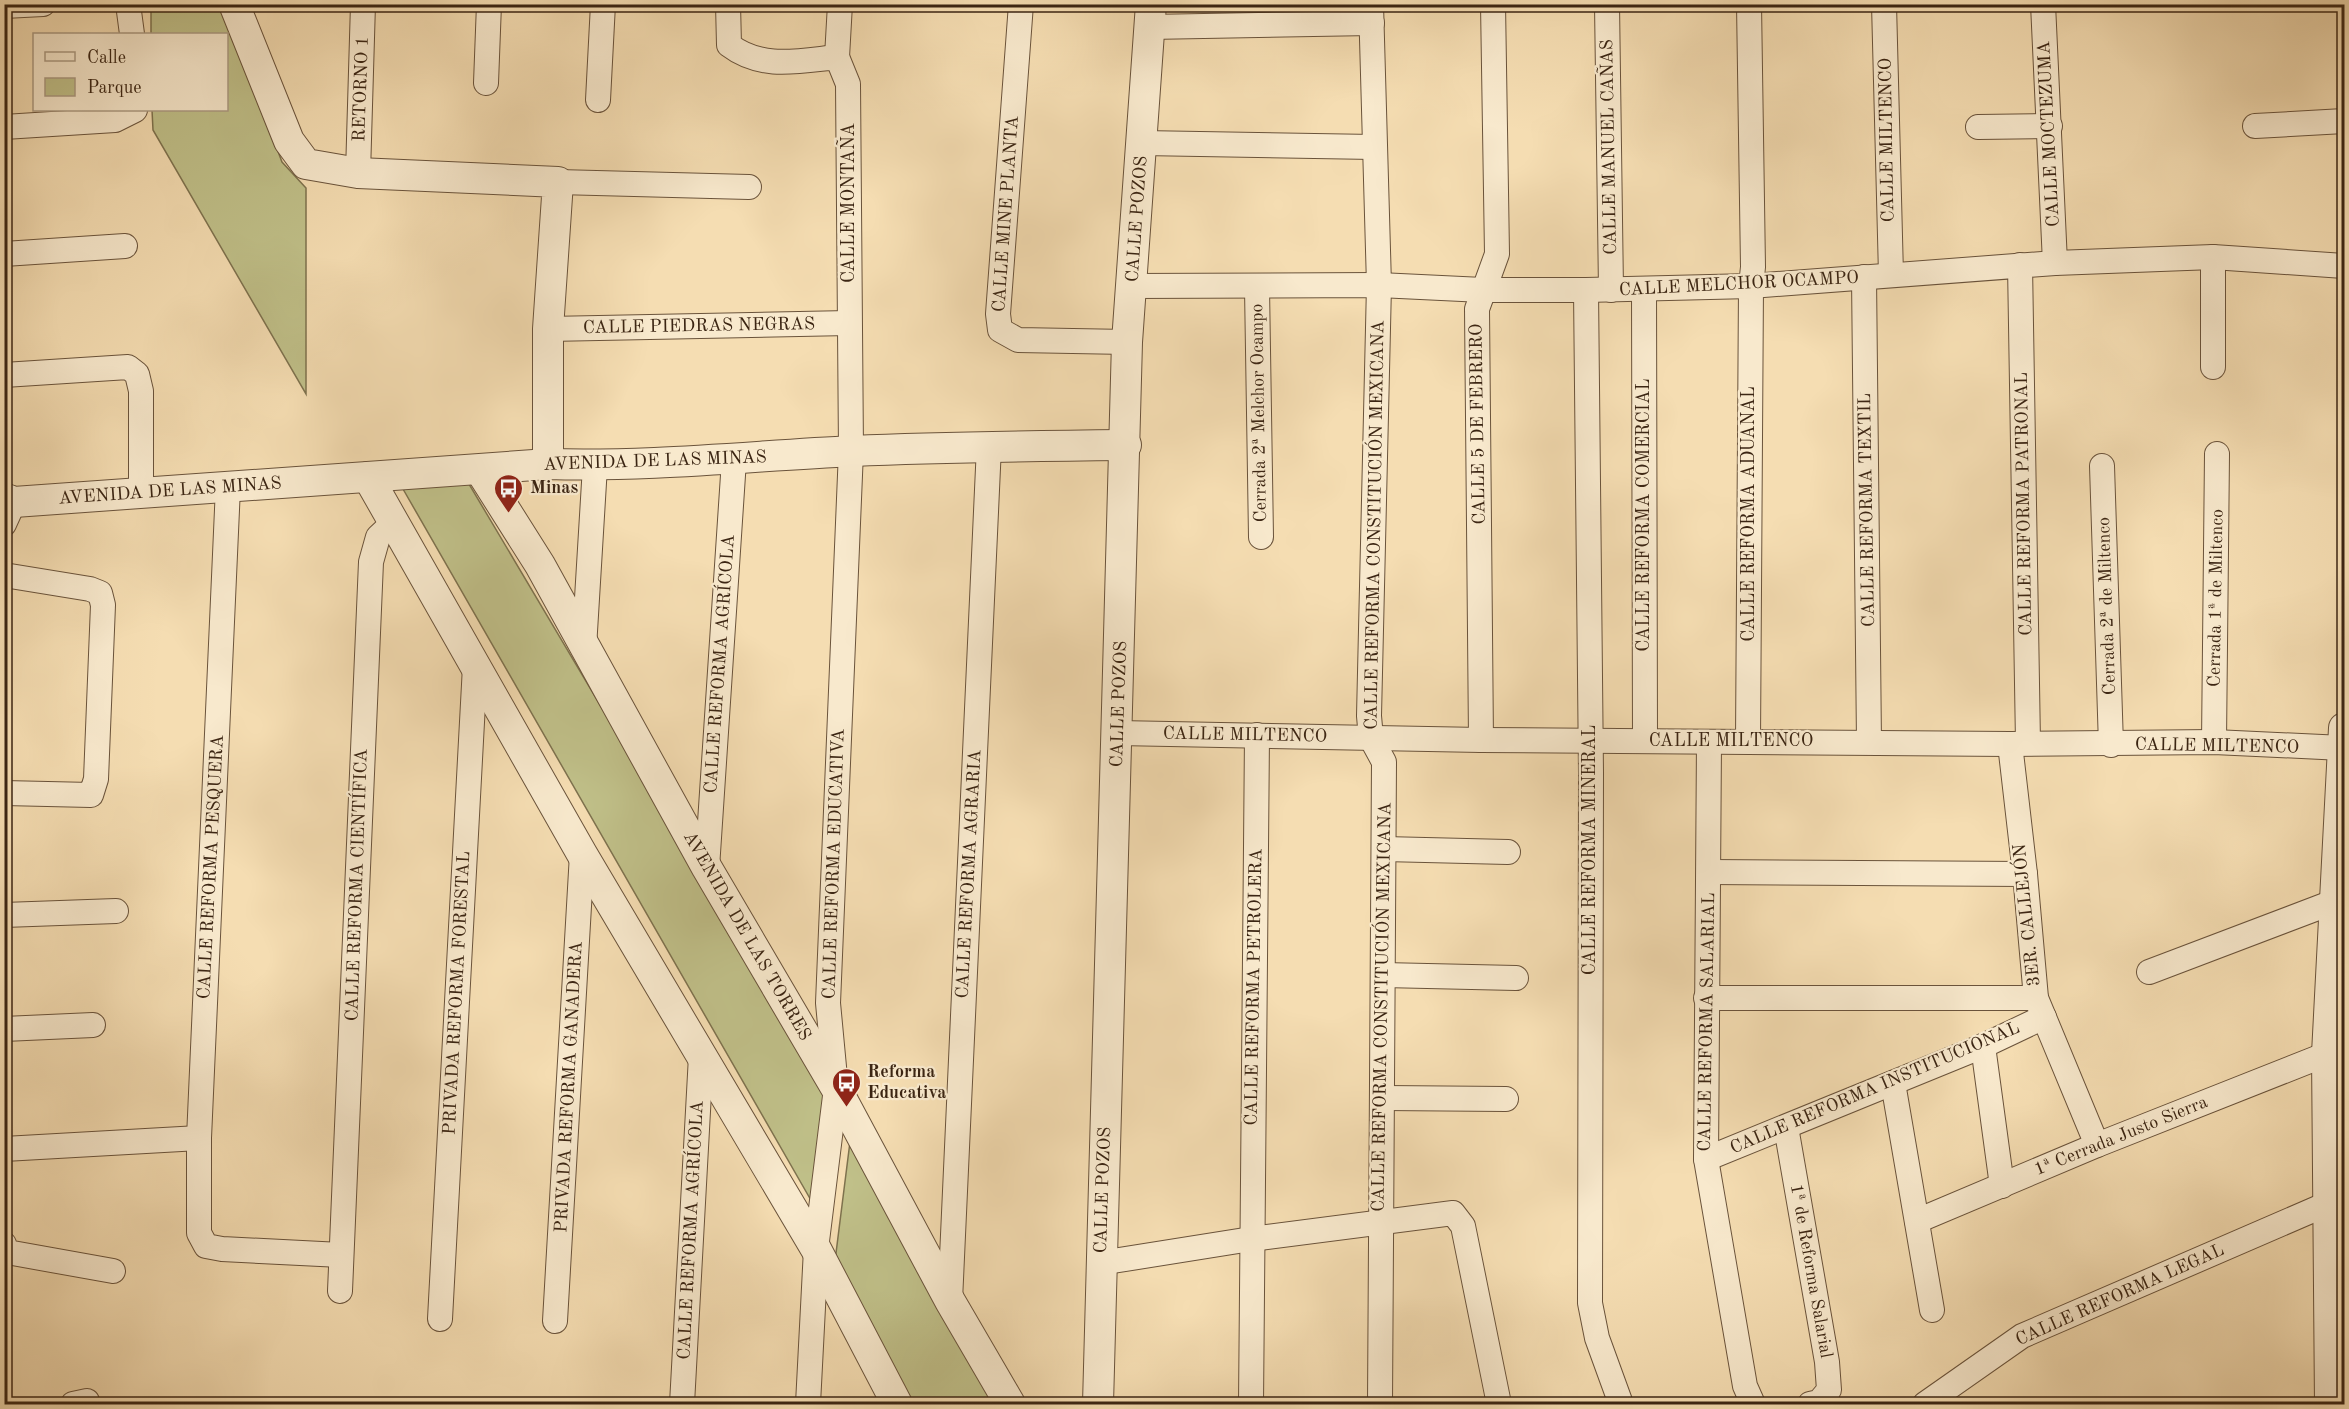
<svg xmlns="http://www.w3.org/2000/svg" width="2349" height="1409" font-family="'Old Standard TT',serif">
<rect width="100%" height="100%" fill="#f5ddb2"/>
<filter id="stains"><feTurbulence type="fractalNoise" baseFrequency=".00333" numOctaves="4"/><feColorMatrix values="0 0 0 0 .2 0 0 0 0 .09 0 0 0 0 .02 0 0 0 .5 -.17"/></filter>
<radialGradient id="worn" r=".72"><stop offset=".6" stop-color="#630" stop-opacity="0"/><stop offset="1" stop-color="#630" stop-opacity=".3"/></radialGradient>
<g fill="#c0c089" stroke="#7e724e" stroke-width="1.5">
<polygon points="151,5 223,5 282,162 306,188 306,394 153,130 152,110 226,110 226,34 151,34"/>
<polygon points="469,484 826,1086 812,1202 403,489"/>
<polygon points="852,1126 997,1404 911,1404 835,1261"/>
</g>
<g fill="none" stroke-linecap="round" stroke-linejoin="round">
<defs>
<g id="minor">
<polyline points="128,4 132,34"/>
<path d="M728,4l1,41c33,25 69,16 108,12l11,27 3,367 -23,552 8,85 -20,161 -8,155"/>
<polyline points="1021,4 998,314 1000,330 1018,340 1127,342"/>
<path d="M1371,4l8,281 -10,431 2,22 13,24c0,214 -4,428 -4,642"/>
<polyline points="1607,4 1611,290"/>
<polyline points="1884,4 1891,275"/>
<polyline points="2043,4 2055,263"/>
<polyline points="4,6 43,4"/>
<polyline points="1149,27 1372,23"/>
<polyline points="837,57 840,4"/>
<polyline points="486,83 489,4"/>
<polyline points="598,100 603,4"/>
<polyline points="2255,126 2344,121"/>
<polyline points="4,127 115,120 135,110"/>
<polyline points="1978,127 2050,126"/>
<polyline points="1142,143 1374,147"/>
<polyline points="358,173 363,4"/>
<polyline points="558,182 749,187"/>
<polyline points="4,254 125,246"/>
<polyline points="2020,265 2028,743"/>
<polyline points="1864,277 1869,742"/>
<polyline points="1132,286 1379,285 1483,290 1586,290 1751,286 2055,263 2213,257 2344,266"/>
<polyline points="1257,288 1261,537"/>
<polyline points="1644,289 1645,741"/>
<polyline points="1586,290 1591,773 1590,1303 1597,1338 1621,1404"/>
<polyline points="548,329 849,323"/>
<polyline points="2213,367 2213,257"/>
<polyline points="4,375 128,367 137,374 141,391 141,492"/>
<polyline points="2102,466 2111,745"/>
<polyline points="228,487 199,1138 199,1233 206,1246 222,1249 341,1255"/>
<polyline points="4,524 14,502"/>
<polyline points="4,575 90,589 100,593 103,605 96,779 91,795 4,793"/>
<polyline points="584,648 595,466"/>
<polyline points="1118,733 1481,740 2010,744 2214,742 2343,748"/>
<polyline points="1481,740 1477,309 1497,254 1493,4"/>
<polyline points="1748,741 1751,286 1753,267 1749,4"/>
<polyline points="1709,742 1706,1159 1745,1386 1753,1404"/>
<polyline points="2214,742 2217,454"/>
<polyline points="2010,744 2025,874 2036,998 2097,1145"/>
<polyline points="1384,849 1508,852"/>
<polyline points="707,868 734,460"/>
<polyline points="1709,872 2025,874"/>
<polyline points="4,915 116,911"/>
<polyline points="2149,972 2336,901"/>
<polyline points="1383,975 1516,978"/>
<polyline points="1706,998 2036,998"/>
<polyline points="4,1029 93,1025"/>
<polyline points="1983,1046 2002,1186"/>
<polyline points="1893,1083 1932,1310"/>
<polyline points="1384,1098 1506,1099"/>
<polyline points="1786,1127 1827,1362 1829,1390 1819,1402 1810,1404"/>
<polyline points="4,1149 199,1138"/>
<polyline points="1706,1159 1983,1046 2044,1017"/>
<polyline points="1917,1221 2097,1145 2327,1054"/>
<polyline points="4,1244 7,1252 113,1271"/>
<polyline points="1100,1263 1251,1239 1453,1213 1463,1226 1499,1404"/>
<polyline points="340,1291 371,562 378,537 394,522"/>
<polyline points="950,1301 989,446"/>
<polyline points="440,1319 475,666"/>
<polyline points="555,1321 582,854"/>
<polyline points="73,1404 87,1401"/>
<polyline points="682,1404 701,1056"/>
<polyline points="1251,1404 1257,735"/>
<polyline points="1925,1404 2022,1336 2327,1204"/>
</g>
<g id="tertiary">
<polyline points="234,4 289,141 306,164 358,173 558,182 548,329 548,464"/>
<polyline points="480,470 540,565 707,868 836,1088 950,1301 1010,1404"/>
<polyline points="368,477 582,854 816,1249 897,1404"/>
<path d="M4,498l10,4 534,-38c102,3 203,-8 305,-13 91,-4 182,-5 273,-6"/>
<polyline points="1098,1404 1127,342 1151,4"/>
<polyline points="2330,1404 2327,1054 2344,728"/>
</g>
</defs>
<use href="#minor" stroke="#6a533b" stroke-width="26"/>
<use href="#tertiary" stroke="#6a533b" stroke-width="32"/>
<use href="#minor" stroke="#f8e9cd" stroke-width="24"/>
<use href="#tertiary" stroke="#f8e9cd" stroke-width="30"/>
</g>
<defs>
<symbol id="bus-pin" viewBox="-11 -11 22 30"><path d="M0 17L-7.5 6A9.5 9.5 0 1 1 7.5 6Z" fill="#8f2418" stroke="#f8e9cd"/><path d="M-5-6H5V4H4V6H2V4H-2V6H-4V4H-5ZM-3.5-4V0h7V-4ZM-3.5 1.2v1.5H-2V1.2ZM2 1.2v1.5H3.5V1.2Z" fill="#fff"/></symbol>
</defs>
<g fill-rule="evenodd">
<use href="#bus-pin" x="492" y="472" width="33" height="45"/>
<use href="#bus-pin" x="830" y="1066" width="33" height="45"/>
</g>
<g text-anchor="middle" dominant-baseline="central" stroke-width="4.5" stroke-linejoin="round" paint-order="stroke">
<g font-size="18" fill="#3b2513" stroke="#f8e9cd">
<text transform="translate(361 89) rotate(-88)">RETORNO 1</text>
<text transform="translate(2049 134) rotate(-93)">CALLE MOCTEZUMA</text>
<text transform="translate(1887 140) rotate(-91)">CALLE MILTENCO</text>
<text transform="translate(1609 147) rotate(-91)">CALLE MANUEL CAÑAS</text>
<text transform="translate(849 203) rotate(-90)">CALLE MONTAÑA</text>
<text transform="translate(1006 214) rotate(-86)">CALLE MINE PLANTA</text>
<text transform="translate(1137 219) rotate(-86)">CALLE POZOS</text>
<text transform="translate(1739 284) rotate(-3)">CALLE MELCHOR OCAMPO</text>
<text transform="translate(699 326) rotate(-1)">CALLE PIEDRAS NEGRAS</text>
<text transform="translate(1259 413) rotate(-91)">Cerrada 2ª Melchor Ocampo</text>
<text transform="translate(1478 424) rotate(-91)">CALLE 5 DE FEBRERO</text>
<text transform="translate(655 461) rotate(-2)">AVENIDA DE LAS MINAS</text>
<text transform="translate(170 491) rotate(-4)">AVENIDA DE LAS MINAS</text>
<text transform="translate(2024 504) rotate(-91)">CALLE REFORMA PATRONAL</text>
<text transform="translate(1867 510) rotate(-91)">CALLE REFORMA TEXTIL</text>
<text transform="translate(1749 514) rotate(-90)">CALLE REFORMA ADUANAL</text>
<text transform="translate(1644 515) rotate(-90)">CALLE REFORMA COMERCIAL</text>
<text transform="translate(1375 525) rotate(-89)">CALLE REFORMA CONSTITUCIÓN MEXICANA</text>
<text transform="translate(2216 598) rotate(-89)">Cerrada 1ª de Miltenco</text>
<text transform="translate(2107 606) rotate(-92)">Cerrada 2ª de Miltenco</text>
<text transform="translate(720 664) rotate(-86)">CALLE REFORMA AGRÍCOLA</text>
<text transform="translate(1119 704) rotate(-88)">CALLE POZOS</text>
<text transform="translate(1245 735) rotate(1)">CALLE MILTENCO</text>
<text x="1731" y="741">CALLE MILTENCO</text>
<text transform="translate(2217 746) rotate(1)">CALLE MILTENCO</text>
<text transform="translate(1590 850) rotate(-90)">CALLE REFORMA MINERAL</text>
<text transform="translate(834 864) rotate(-88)">CALLE REFORMA EDUCATIVA</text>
<text transform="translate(211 867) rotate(-87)">CALLE REFORMA PESQUERA</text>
<text transform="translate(969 874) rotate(-87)">CALLE REFORMA AGRARIA</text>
<text transform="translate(357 885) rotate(-88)">CALLE REFORMA CIENTÍFICA</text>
<text transform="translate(2027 915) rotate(-96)">3ER. CALLEJÓN</text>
<text transform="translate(747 936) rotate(60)">AVENIDA DE LAS TORRES</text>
<text transform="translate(1254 987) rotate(-89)">CALLE REFORMA PETROLERA</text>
<text transform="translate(457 993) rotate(-87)">PRIVADA REFORMA FORESTAL</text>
<text transform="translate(1382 1007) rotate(-89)">CALLE REFORMA CONSTITUCIÓN MEXICANA</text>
<text transform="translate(1707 1022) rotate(-89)">CALLE REFORMA SALARIAL</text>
<text transform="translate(569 1087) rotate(-87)">PRIVADA REFORMA GANADERA</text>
<text transform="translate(1875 1088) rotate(-23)">CALLE REFORMA INSTITUCIONAL</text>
<text transform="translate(2121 1136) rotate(-22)">1ª Cerrada Justo Sierra</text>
<text transform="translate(1103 1190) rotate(-88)">CALLE POZOS</text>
<text transform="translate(691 1230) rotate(-87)">CALLE REFORMA AGRÍCOLA</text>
<text transform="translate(1811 1271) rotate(80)">1ª de Reforma Salarial</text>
<text transform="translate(2120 1295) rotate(-24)">CALLE REFORMA LEGAL</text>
</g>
<g font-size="18" font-weight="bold" fill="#3b2513" stroke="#f8e9cd" text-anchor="start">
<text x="530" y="488">Minas</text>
<text x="867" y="1072">Reforma<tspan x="867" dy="21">Educativa</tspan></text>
</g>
</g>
<rect width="2349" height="1409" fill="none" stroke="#f5ddb2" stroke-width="24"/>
<rect x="6" y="6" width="2337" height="1397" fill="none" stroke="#3b2513" stroke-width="3"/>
<rect x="12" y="12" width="2325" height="1385" fill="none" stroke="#3b2513" stroke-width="1.5"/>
<rect x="33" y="33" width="195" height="78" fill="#f8e9cd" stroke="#ac9b83" stroke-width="1.5"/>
<rect x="45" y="52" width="30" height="9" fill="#f8e9cd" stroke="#ac9b83" stroke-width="1.5"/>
<text x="87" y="63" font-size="18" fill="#3b2513">Calle</text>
<rect x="45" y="78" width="30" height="18" fill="#c0c089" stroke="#ac9b83" stroke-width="1.5"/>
<text x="87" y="93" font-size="18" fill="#3b2513">Parque</text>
<rect width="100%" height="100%" filter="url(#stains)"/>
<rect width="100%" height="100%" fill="url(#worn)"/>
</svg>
